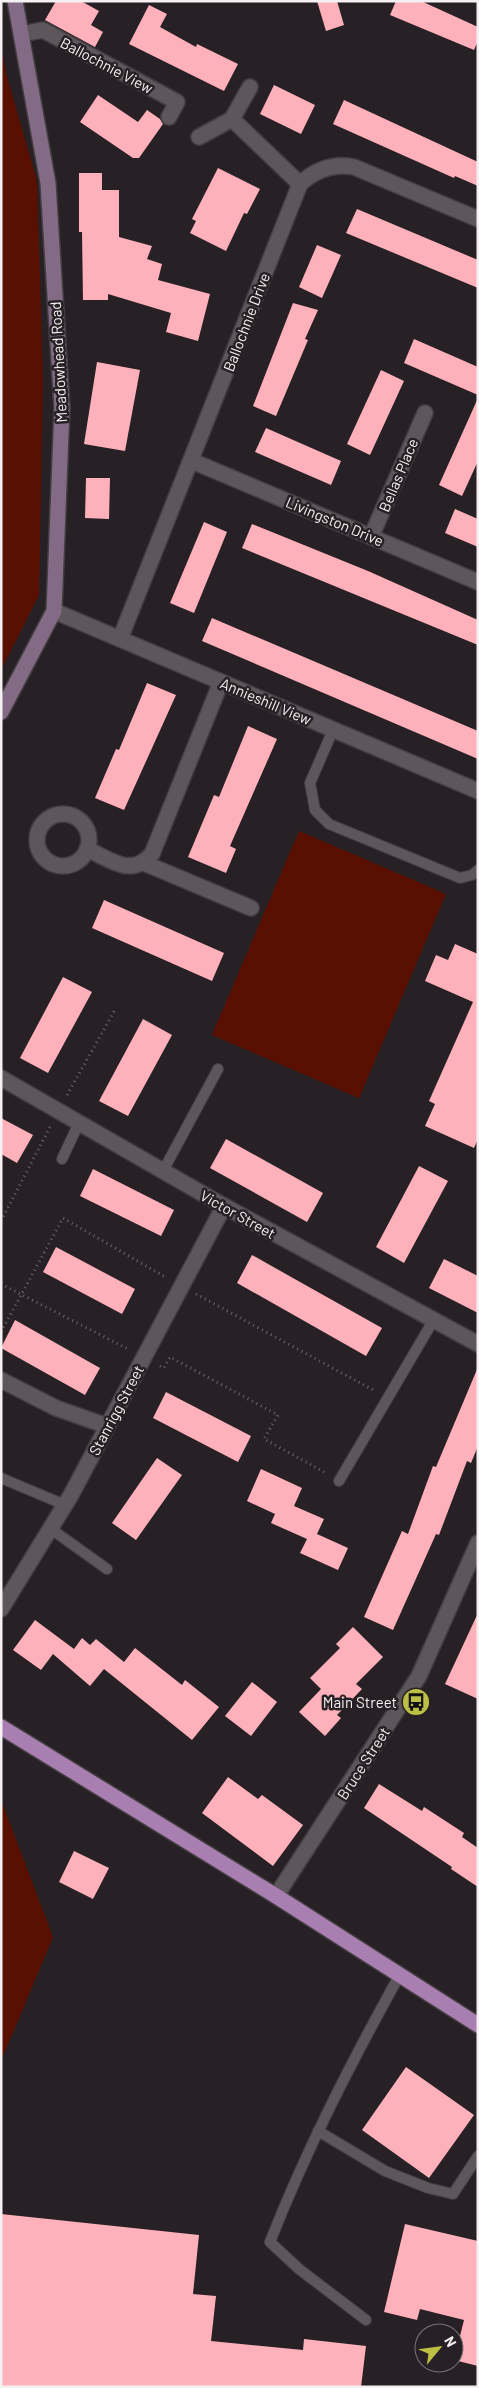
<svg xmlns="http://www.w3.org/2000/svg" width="479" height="2388" font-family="Barlow,sans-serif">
<rect width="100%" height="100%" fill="#272024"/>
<g fill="#5a1000">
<polygon points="1,45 6,73 37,181 43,380 39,595 1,670"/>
<polygon points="299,831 446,894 359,1098 212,1035"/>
<polygon points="1,1800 53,1937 1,2061"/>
</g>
<g fill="#ffb1bb">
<polygon points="56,1 81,1 99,11 91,25 103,32 95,47 45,20"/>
<polygon points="317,1 337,1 344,25 326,31"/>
<polygon points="396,1 421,1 478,27 478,41 474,50 390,15"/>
<polygon points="149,5 167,14 160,27 196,47 197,44 238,64 224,91 129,44"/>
<polygon points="274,85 315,105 301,134 260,114"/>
<polygon points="98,95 138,122 147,110 160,119 163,124 139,158 133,158 80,122"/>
<polygon points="344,100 478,162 478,186 455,176 454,178 333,124"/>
<polygon points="218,168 260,189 247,214 244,213 226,251 190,233 196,221 192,219"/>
<polygon points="79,173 102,173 102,190 119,190 119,237 152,246 147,259 162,264 158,280 210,294 198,341 166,332 171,313 108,294 108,300 83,300 82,232 79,232"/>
<polygon points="357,209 478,260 478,288 346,233"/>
<polygon points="317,245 341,255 322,298 299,287"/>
<polygon points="293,303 318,310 305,339 308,340 276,416 253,406"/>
<polygon points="414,339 478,367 478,395 404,363"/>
<polygon points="97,362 140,370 125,451 84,444"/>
<polygon points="381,370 404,381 370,455 347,444"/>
<polygon points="478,398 478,461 462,496 439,485"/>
<polygon points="266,428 341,461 331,485 255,452"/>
<polygon points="86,478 110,478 109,519 85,518"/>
<polygon points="455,509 478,519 478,547 445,533"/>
<polygon points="204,522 227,532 194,613 170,603"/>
<polygon points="252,524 368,571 478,620 478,645 242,548"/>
<polygon points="212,618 478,731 478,759 202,641"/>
<polygon points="147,683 176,695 124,810 95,798 116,749 119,750"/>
<polygon points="248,726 277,739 230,846 236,849 226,873 188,857 214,795 219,797"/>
<polygon points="104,900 224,953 212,981 92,928"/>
<polygon points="455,944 478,954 478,1139 474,1148 425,1126 435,1104 429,1101 473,1002 425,981 436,955 448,960"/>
<polygon points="63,977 92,992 48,1073 20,1058"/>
<polygon points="143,1019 172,1035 128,1116 99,1101"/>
<polygon points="1,1118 33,1135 17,1163 1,1154"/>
<polygon points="226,1139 323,1193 307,1222 210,1168"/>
<polygon points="419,1166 448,1181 404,1263 376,1247"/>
<polygon points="93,1169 174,1210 161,1236 80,1196"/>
<polygon points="56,1247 135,1289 122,1314 43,1272"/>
<polygon points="252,1255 382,1328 366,1356 237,1283"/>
<polygon points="444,1259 478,1276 478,1313 429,1288"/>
<polygon points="15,1320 100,1368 85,1395 1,1348"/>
<polygon points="478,1367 478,1446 471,1463 467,1461 439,1535 436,1534 393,1630 364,1617 402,1531 408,1534 433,1466 436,1467"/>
<polygon points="166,1392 251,1436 238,1462 153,1418"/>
<polygon points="157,1458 182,1475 136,1540 112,1523"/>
<polygon points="261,1469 302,1488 294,1506 324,1519 317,1534 348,1548 338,1570 300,1553 307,1539 271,1523 275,1514 247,1501"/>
<polygon points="478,1613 478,1699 445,1684"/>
<polygon points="35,1620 74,1649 82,1638 90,1645 96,1639 124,1662 135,1648 182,1685 185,1680 219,1707 192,1740 104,1669 90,1686 53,1654 41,1670 13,1650"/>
<polygon points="353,1627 383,1657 356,1684 362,1689 337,1715 341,1718 325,1736 299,1712 321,1689 310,1678 340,1648 336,1644"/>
<polygon points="252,1682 277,1702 251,1736 225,1716"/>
<polygon points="228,1777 258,1799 262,1795 303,1825 273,1866 202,1813"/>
<polygon points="379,1784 422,1811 424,1807 464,1833 462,1837 478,1848 478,1887 451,1869 452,1867 364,1808"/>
<polygon points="74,1851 109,1868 93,1899 59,1882"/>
<polygon points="406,2067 474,2115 429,2178 362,2130"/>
<polygon points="1,2214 199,2235 193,2294 216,2296 211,2341 303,2350 304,2339 366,2346 361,2387 1,2387"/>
<polygon points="405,2224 478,2241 478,2366 454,2360 464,2320 420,2309 417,2320 384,2312"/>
</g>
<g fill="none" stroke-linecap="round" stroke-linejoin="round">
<defs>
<g id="lane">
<polyline points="333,730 310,783 315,810 329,824 460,878 472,875 478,870"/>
<polyline points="62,1159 79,1123"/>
<polyline points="163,1171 218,1069"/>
<polyline points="1,1478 65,1505"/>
<polyline points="339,1481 433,1321"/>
<polyline points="51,1529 107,1569"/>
<polyline points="318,2131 385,2171 428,2188 453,2194 478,2156"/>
<path d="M366,2320l-67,-51 -29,-27c36,-92 81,-179 129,-266"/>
</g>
<g id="street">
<polyline points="21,34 43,30 177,102 169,117"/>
<polyline points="232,119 300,184"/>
<polyline points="199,137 232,119 250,87"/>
<polyline points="192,461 478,582"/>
<polyline points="371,537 425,413"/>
<polyline points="54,611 478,791"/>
<path d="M120,639l180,-455c16,-15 33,-21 54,-17l124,52"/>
<circle cx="63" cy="840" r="26"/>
<path d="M87,849c24,11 44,29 65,5l69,-172"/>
<polyline points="144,863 251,908"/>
<polyline points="1,1078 224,1206 478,1344"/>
<polyline points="1,1380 56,1408 107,1426"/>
<polyline points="1,1609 71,1495 224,1206"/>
<polyline points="276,1896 419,1676 478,1543"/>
</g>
<polyline id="secondary" points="1,712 54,611 62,408 48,183 15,1"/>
<polyline id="primary" points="1,1727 276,1896 478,2025"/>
</defs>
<use href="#lane" stroke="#423d40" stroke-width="12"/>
<use href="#street" stroke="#423d40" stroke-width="18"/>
<use href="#secondary" stroke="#423d40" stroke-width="18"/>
<use href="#primary" stroke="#423d40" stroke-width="18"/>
<g stroke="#6c6669" stroke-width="3" stroke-dasharray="1 4" stroke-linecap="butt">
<polyline points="67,1095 116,1008"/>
<polyline points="1,1221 50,1127"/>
<polyline points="1,1284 130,1350"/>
<polyline points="196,1294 375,1391"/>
<polyline points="1,1332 63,1218 167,1278"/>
<polyline points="160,1366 164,1368 170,1357 278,1415 264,1439 326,1473"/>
</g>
<use href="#lane" stroke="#5d565a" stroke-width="10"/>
<use href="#street" stroke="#5d565a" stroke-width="15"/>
<use href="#secondary" stroke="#836a85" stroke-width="15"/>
<use href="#primary" stroke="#a97eb0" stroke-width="15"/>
</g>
<defs>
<symbol id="bus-disc" viewBox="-11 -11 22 22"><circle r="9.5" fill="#bcbf44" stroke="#272024"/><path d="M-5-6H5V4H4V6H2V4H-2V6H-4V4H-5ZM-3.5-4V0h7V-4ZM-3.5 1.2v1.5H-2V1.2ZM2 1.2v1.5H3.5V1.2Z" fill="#111"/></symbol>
</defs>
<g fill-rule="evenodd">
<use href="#bus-disc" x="400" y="1686" width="32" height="32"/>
</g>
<g text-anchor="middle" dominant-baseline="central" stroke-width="5" stroke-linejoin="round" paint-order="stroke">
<g font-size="15" fill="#f5f1f3" stroke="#272024">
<text transform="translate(107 65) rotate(28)">Ballochnie View</text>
<text transform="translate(246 322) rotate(-69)">Ballochnie Drive</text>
<text transform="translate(58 362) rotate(-93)">Meadowhead Road</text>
<text transform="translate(398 475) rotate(-67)">Bellas Place</text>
<text transform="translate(335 521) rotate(23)">Livingston Drive</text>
<text transform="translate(266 701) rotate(23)">Annieshill View</text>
<text transform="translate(238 1214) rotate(29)">Victor Street</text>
<text transform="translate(116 1410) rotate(-62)">Stanrigg Street</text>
<text transform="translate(363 1763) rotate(-57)">Bruce Street</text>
</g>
<g font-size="15" fill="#f5f1f3" stroke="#272024" text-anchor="end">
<text x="397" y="1702">Main Street</text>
</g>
</g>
<rect width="479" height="2388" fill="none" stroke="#f5f1f3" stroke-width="5"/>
<g transform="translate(439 2348) rotate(61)"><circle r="24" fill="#272024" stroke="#797477"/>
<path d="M0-4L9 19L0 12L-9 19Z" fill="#bcbf44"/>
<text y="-8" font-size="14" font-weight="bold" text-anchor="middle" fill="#f5f1f3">N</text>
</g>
</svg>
